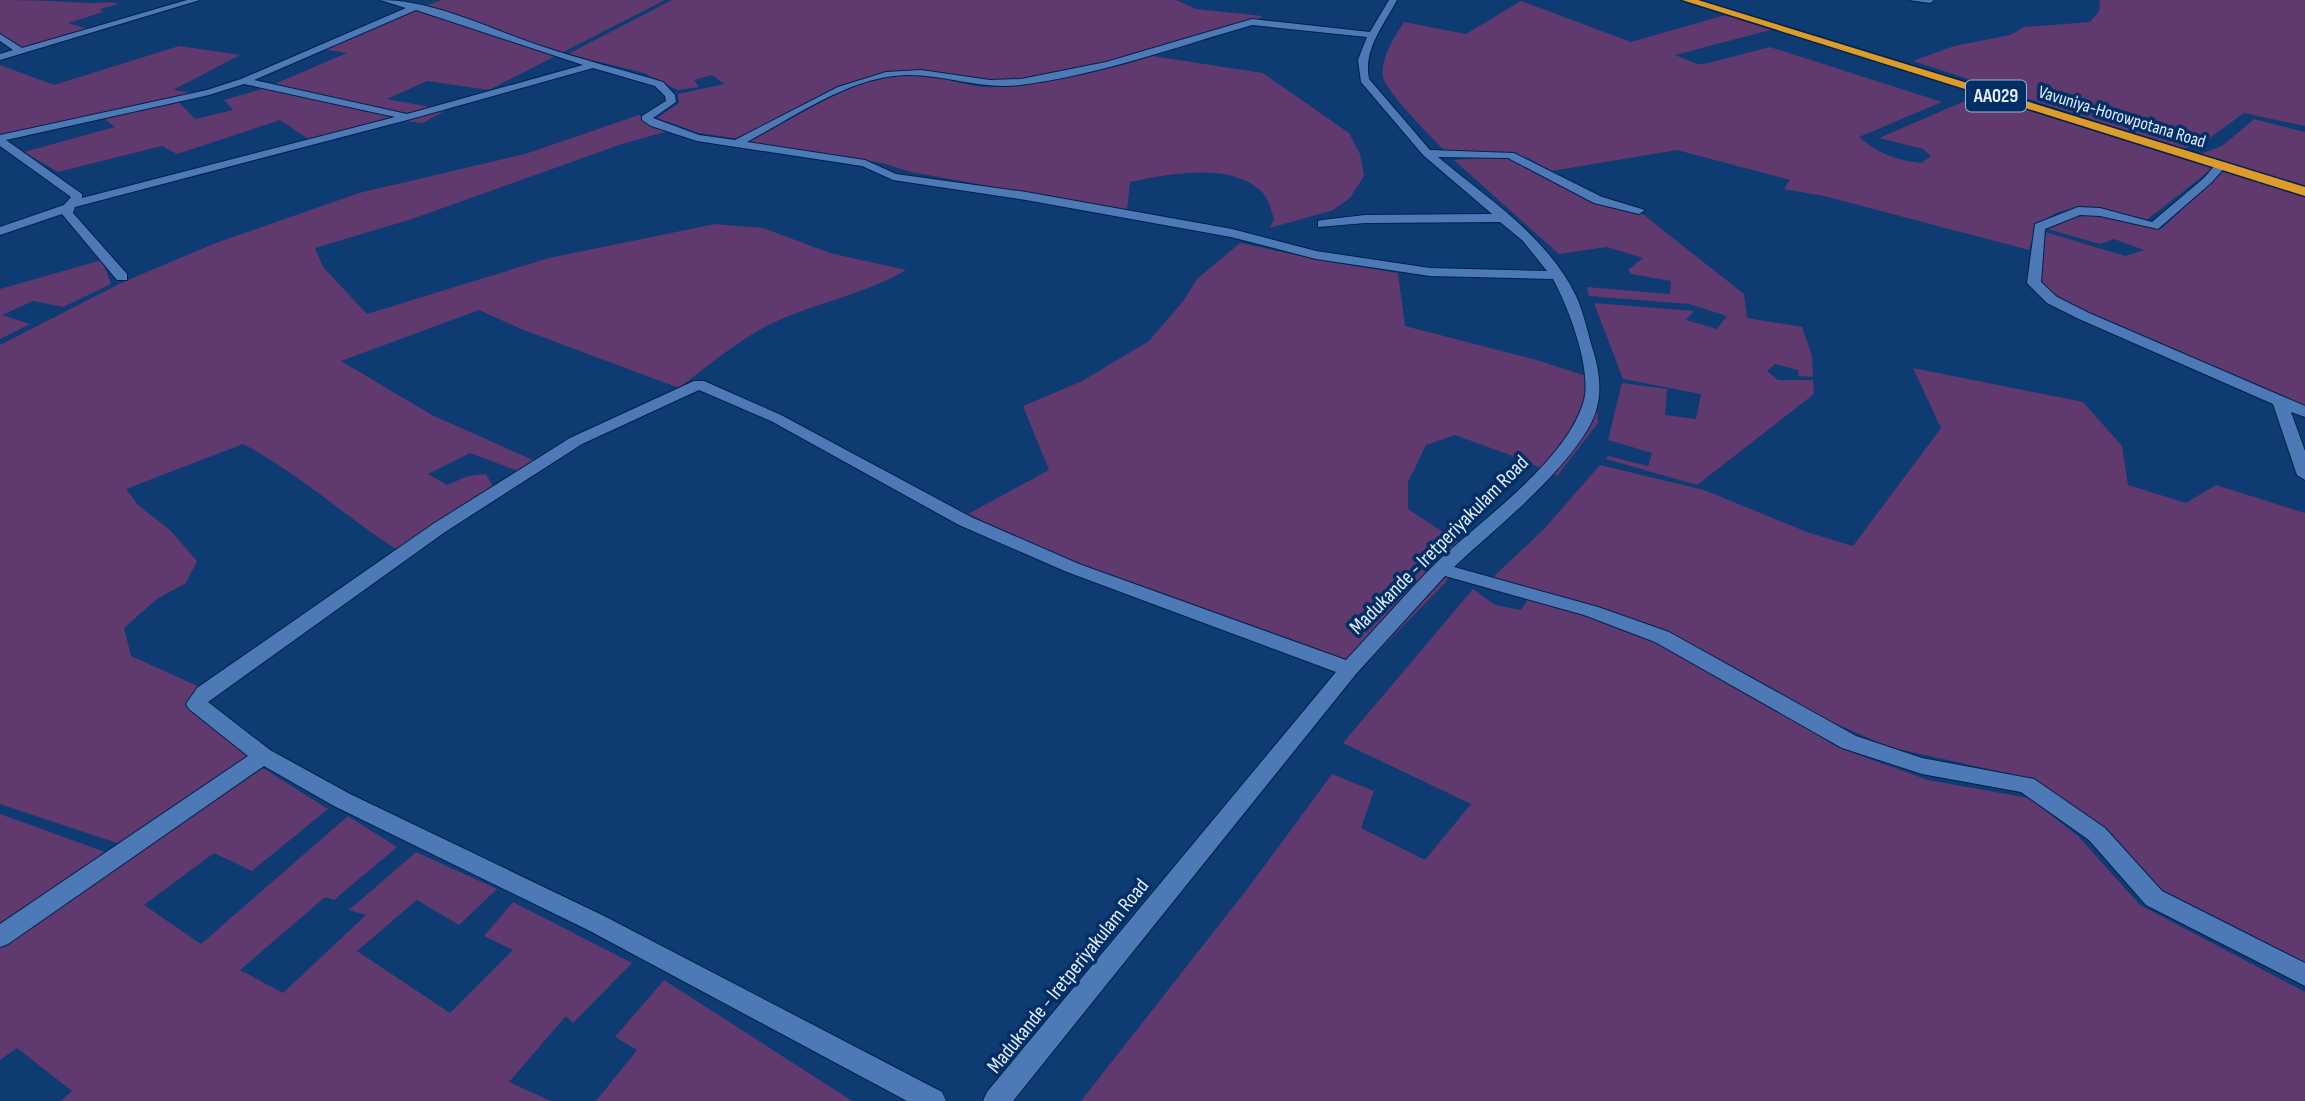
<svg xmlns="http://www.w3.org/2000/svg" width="2305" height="1101" font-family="'Sofia Sans Condensed',sans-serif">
<rect width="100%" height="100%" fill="#0e3b72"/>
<g fill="#60396f">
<path d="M0,0c30,0 59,1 87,3 14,1 18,-3 32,1l-19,5 3,3 -35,11 20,6 -64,19 -24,-15z"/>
<polygon points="442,0 665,0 489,90 427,81 387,99 446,110 423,123 404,121 310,140 280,120 177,154 162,146 58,172 24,152 115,127 102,117 177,100 195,119 233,110 224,100 265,88 347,53 322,49 415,9"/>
<polygon points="672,0 1176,0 1196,9 1262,16 1258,20 1078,70 997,83 923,70 890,72 826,93 740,139 699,133 657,118 679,103 678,94 724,84 712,75 694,80 699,87 678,90 644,73 568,54"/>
<polygon points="2100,0 2305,0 2305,126 2244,113 2204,142 2182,149 1913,61 1954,46 2010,35 2024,27 2090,22 2099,11"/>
<path d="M1521,1l110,41 98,-28 45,15 -99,26 22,9h7l66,-17 172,55 -83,35c18,16 37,23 62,26l10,-7 -8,-7 -44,-11 102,-44 232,74 -69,54c-44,-11 -100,-33 -115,28l-205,-54 -40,-7 6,-9 -113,-30 -125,21 -24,-13 -20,-5 -59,2c-12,-12 -64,-64 -66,-78 -3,-18 12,-41 21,-55l62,12z"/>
<polygon points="179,46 240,55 173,90 194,93 0,135 0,65 54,85"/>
<path d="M1152,56l111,17 86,60 11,21 4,22 -14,22 -17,12 -63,18 4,-9c-3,-9 -5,-19 -11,-26 -30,-32 -96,-19 -133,-11l-3,29 -216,-39 -29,-9 -138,-21c53,-22 102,-63 161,-68 27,-2 53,11 79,13 36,2 134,-18 168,-31z"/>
<path d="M639,115l9,8 20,8 -46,13 -210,75 -97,29 8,19 44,47 182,-56 166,-34 48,4 67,25 76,17c-44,26 -94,33 -139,56 -32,17 -59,40 -88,62l-158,-59 -42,-19 -138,51 91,54 103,46 -17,10 -48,-18 -42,21 19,11 21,-9 18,-2 9,16 -96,61c-54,-34 -100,-78 -156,-107l-117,45 12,16 33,26 26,30 -11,22 -29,16 -33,29 7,28 71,32 -16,18 66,53 -126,87 -126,-42v-459l121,-62 92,-39 146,-51 166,-39z"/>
<polygon points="2254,119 2305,132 2305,186 2197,155 2222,146"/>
<polygon points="1510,156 1595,201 1640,212 1744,294 1747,318 1802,327 1812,356 1813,377 1799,376 1798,370 1775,364 1767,371 1778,380 1813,380 1814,394 1697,485 1606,459 1608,456 1648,466 1652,453 1608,440 1622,383 1667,389 1665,415 1696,419 1701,394 1623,379 1594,303 1694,311 1686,320 1717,329 1727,316 1689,304 1589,296 1587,287 1670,294 1671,281 1631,274 1628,270 1643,258 1607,247 1559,254 1454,160"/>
<polygon points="2225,169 2305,194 2305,409 2061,301 2040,282 2042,231 2125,256 2144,250 2114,239 2100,244 2044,228 2082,213 2102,215 2161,229"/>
<polygon points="1240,243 1324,261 1398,273 1405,326 1540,361 1595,379 1598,423 1557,476 1521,459 1455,435 1426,445 1408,482 1408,509 1466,547 1445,583 1362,668 1058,556 968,514 1049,470 1023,406 1082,381 1149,341 1184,300 1197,279"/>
<polygon points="102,260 111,284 63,307 33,301 2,315 30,324 0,339 0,289"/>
<polygon points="1913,368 2083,402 2122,446 2128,485 2186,503 2216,485 2305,513 2305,968 2158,893 2024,777 1889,747 1825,719 1713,658 1547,597 1520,584 1490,580 1544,529 1600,465 1704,490 1807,532 1853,546 1941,428"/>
<polygon points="1473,589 1495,605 1521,610 1528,599 1590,613 1661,639 1837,747 1928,780 2029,798 2078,836 2140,905 2305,992 2305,1101 1081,1101 1248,888 1332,774 1374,791 1361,828 1425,860 1471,804 1343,743"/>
<polygon points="263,768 328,809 252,871 214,853 144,905 201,944 348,816 397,847 334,900 325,897 240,970 283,993 366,915 349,910 416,852 497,889 459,925 417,900 357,951 450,1013 513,950 484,936 513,902 632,963 573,1023 566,1016 509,1082 551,1101 61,1101 72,1091 17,1048 0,1060 0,947"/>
<polygon points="0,814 108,853 0,926"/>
<polygon points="664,980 852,1101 596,1101 637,1050 615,1037"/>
</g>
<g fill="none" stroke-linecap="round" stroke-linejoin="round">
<defs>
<g id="minor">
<polygon points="187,0 200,0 0,60 0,54 13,50 0,41 0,34 22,48"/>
<path d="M380,0c56,0 111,30 164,47 39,13 79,23 119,35l12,13 1,7 -23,16 46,17 36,5 103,-53 48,-15 35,-2 69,10 31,-1 85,-17 146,-43 118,13 19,-32h8c-13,25 -34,49 -28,79l61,71 84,3 88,44 43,13 -6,4 -45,-11 -86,-45 -70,-1c49,41 110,80 138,139 7,15 11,34 16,51 9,28 12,55 -4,82 -32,52 -89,96 -134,138l144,40 71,25 187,104 66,22 112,21 71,49 57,63 143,72v23l-159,-81 -57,-65 -68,-48 -99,-18 -80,-26 -187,-106 -71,-27 -139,-39 -89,98 -343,427h-30l4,-9 349,-420 -269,-100 -108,-47 -188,-104 -72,-31 -117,54 -137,88 -237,170 62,48 80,44 254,122 338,176 4,9h-39l-319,-171 -254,-124 -70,-40 -256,178 -8,3v-23l248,-168 -59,-47 -3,-5 11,-16 236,-164 137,-86 124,-57h10l77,34 190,102 108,47 267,96c30,-32 59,-66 90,-97 45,-43 132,-103 148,-163 8,-31 -16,-94 -31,-121l-123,-3 -114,-17 -85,-22 -205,-37 -133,-20 -31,-14 -165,-25 -46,-15 -9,-6v-4l24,-15 -1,-5 -10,-10 -62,-18 -182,51 -336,88 -2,6 54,61v6h-10l-55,-66 -62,21v-8l64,-22 7,-8 -71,-51v-11l207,-45 34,-11 165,-71zM416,10l167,55 -176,49 -153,-34zM1252,25l115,12 -9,23 3,22 62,73 69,59 -127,1 -43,5 -4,1v6l47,-4 135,-1 23,19 24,30 -117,-3 -114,-17 -84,-22 -206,-37 -130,-18 -31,-14 -118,-18c49,-26 105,-67 162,-67 38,0 73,15 111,10 79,-10 156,-38 232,-60zM244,84l151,33 -313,81v-4l-76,-54 203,-45z"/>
<polygon points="1909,0 1934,0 1930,3"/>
<polygon points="2216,164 2226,166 2212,182 2158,229 2100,216 2080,215 2045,229 2041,282 2057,297 2089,313 2305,406 2305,417 2291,412 2305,451 2305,480 2297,475 2273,404 2079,319 2047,303 2027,283 2035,224 2078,207 2100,208 2152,222 2204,178"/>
</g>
<polygon id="highway" points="1682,0 1698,0 2305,187 2305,196"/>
</defs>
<use href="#minor" stroke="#01224a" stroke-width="2"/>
<use href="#highway" stroke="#01224a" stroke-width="3"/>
<use href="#minor" fill="#4d7ab6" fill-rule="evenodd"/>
<use href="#highway" fill="#dd9c2a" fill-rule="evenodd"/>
</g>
<g text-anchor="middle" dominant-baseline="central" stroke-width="7" stroke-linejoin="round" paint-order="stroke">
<g font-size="18" fill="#e1ebf8" stroke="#023066">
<text transform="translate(2122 117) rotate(17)">Vavuniya-Horowpotana Road</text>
</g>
<rect fill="#023066" stroke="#9eb3cc" stroke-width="2" x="1966" y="80.5" width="60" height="31" rx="5"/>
<g font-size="19" font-weight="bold" fill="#e1ebf8">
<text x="1996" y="96">AA029</text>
</g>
<g font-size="21" fill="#e1ebf8" stroke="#023066">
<text transform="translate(1439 545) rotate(-45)">Madukande - Iretperiyakulam Road</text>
<text transform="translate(1068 976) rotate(-51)">Madukande - Iretperiyakulam Road</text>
</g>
</g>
</svg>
